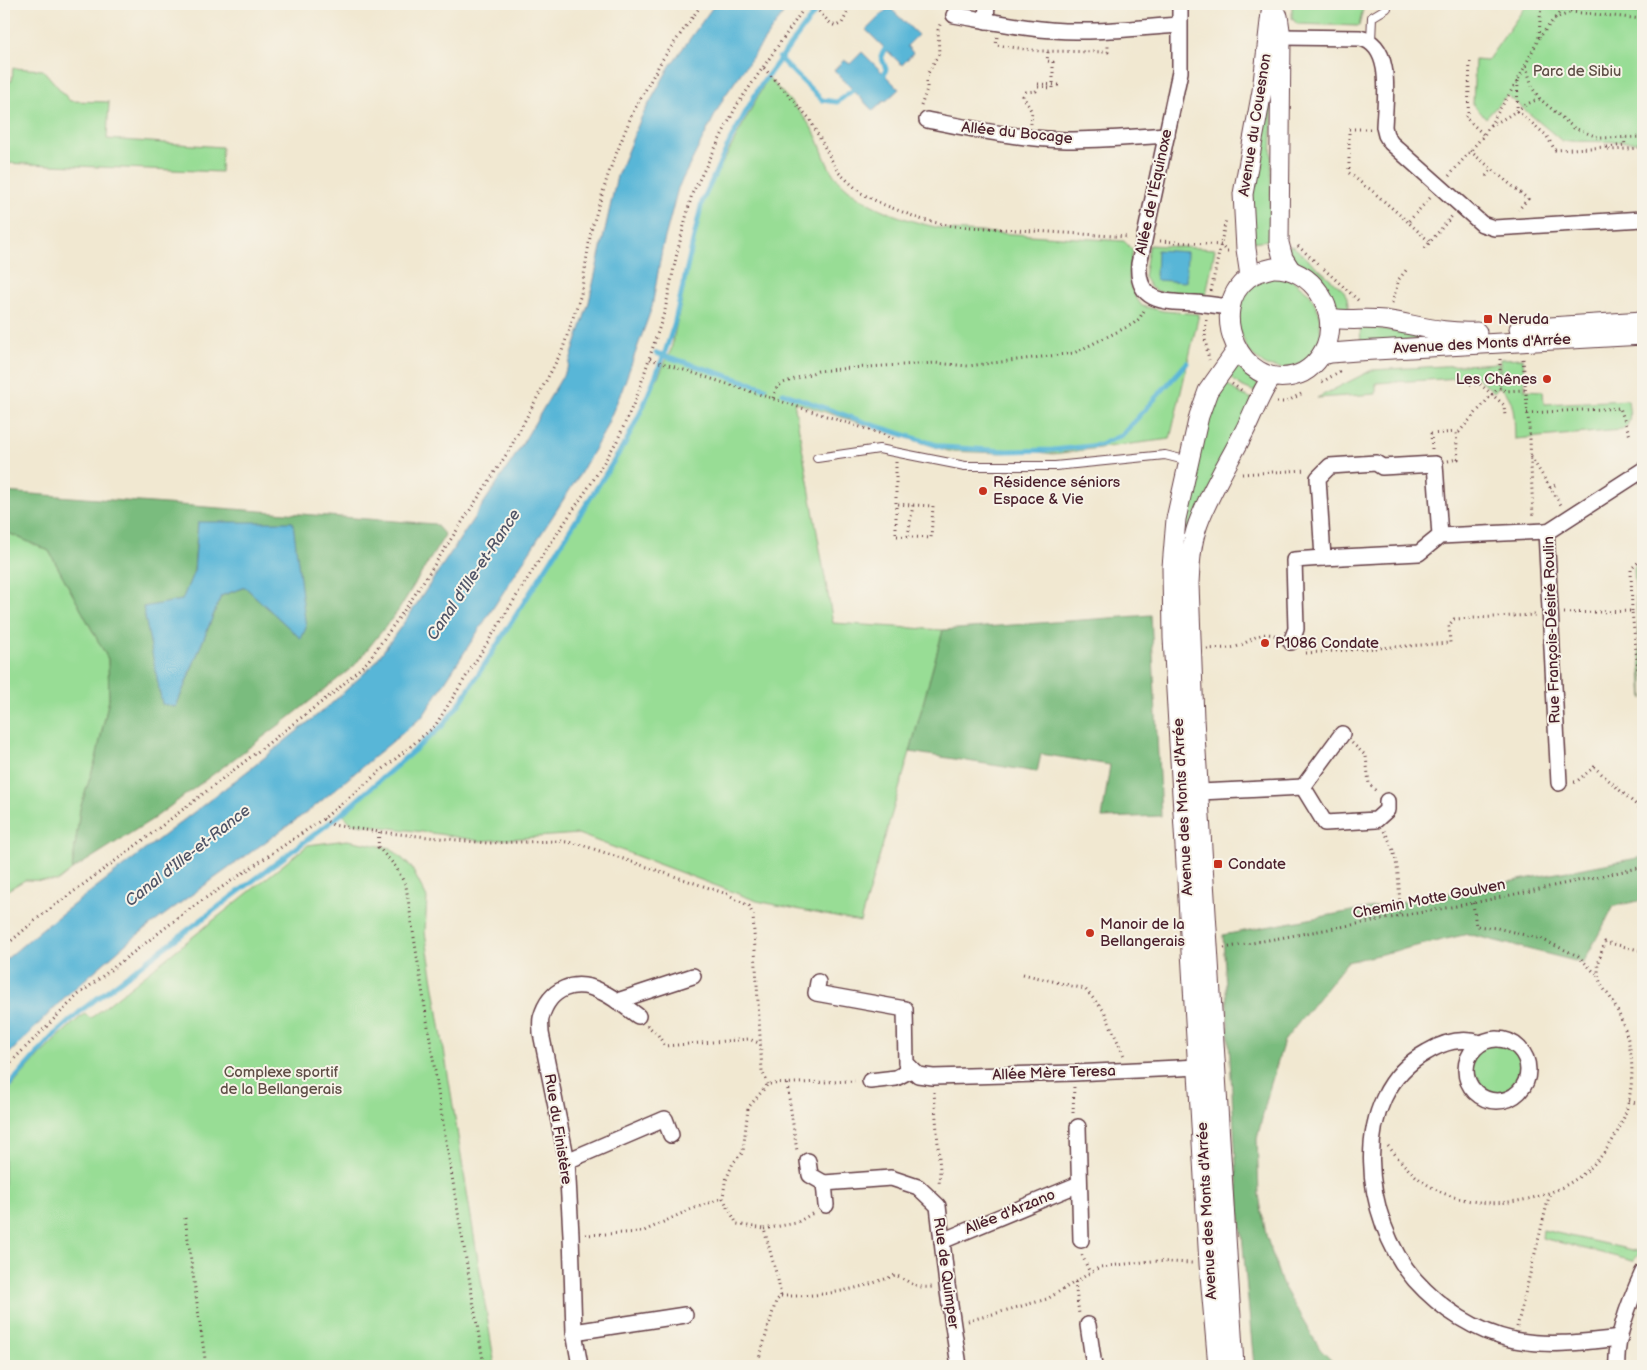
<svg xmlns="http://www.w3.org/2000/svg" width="1647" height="1370" font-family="'Balsamiq Sans',sans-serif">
<rect width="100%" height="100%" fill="#f7f3e8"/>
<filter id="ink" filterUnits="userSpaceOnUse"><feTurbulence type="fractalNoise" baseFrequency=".02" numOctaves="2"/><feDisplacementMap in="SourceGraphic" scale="10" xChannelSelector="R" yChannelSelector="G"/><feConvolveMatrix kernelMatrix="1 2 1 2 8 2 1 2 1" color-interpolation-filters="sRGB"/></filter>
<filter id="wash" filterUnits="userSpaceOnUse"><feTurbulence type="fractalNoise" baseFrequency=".0096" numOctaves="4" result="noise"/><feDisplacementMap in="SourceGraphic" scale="20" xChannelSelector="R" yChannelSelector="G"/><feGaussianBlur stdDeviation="1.12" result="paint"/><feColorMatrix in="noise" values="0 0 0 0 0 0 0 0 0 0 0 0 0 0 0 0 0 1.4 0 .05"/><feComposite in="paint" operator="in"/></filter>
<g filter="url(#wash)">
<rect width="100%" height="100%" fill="#f1e8d1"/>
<g fill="#98dd95" stroke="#717e60">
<polygon points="1292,4 1346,4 1346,7 1363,9 1359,26 1297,24 1292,18"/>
<polygon points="1527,4 1643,13 1643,142 1562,141 1507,95 1486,118 1473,105 1475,60 1487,61"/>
<polygon points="1274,11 1270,240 1250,242 1246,200"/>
<polygon points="13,68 43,70 70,101 109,102 107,139 222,147 221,172 4,163 4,82 12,81"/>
<path d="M768,77c14,16 31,32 43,50 10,14 12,33 23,48 25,32 78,48 116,55l174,11 9,9c-5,26 -8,33 9,56l21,5 36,3 -29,125 -117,15 -22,-3 -31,2 -52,-2 -154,-49 39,221 110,7 -33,122 -50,170 -103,-21 -179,-67 -98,7 -41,-7 -88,-11 -10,-11 104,-88 190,-300 36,-74 32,-150z"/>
<polygon points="1149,245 1215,249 1206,295 1164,294 1151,288 1144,277"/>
<polygon points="1285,245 1294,247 1344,291 1347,298 1349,312 1344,310 1336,304 1325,284 1307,267 1294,260"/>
<polygon points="1276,276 1291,279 1310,294 1319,312 1321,335 1317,347 1305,362 1286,369 1266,366 1248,351 1237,323 1241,299 1258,281"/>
<polygon points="1360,326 1440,337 1361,345"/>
<path d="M1523,358l2,32 18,1 1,13 84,-4c1,12 5,23 -6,30l-107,9c-1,-17 1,-42 -15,-51v-3l-6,7 -17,-15 -101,6v11l-59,4 55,-28 126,-7 2,13v-17z"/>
<polygon points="1235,365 1258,384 1255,392 1241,386 1226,374"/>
<polygon points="1221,380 1240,394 1253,399 1187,538 1182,537 1206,417"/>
<polygon points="4,531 49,551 108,659 109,699 96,759 80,809 72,870 58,881 25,880 4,892"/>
<polygon points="1643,561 1643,699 1634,568"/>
<path d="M347,840l44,8 20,19 16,31 -2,34 70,434h-491v-269c23,-31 50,-57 80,-83l7,4 217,-173z"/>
<circle cx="1497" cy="1070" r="31"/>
<polygon points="1543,1230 1641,1252 1633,1261 1542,1238"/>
</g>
<g fill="#7abc7e" stroke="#626e54" fill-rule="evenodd">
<path d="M4,492l431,32 10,11 -47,76 -44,55 -64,51 -137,102 -81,51 8,-61 16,-50 13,-60 -1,-40 -59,-108 -45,-20zM198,522l102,116 -55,-51 -24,9 -45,111 -33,-100 39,-6 12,-30z"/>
<polygon points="1151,615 1161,816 1102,818 1110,765 1041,754 1037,772 910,752 943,630"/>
<polygon points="1643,857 1643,900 1614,906 1583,963 1468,934 1347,962 1284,1041 1269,1090 1257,1139 1259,1195 1266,1235 1282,1284 1320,1349 1337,1366 1254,1366 1237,1180 1223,935"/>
</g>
<g fill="#58b6d7" stroke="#516a81">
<polygon points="715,4 790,4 724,97 678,188 662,249 652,307 622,390 603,434 580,474 423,716 314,807 187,898 128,942 67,995 4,1059 4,961 43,928 254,766 332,703 373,665 410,614 515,456 568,367 589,302 617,176 641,118 670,66"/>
<polygon points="889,7 918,35 907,46 913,53 902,65 866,30"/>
<polygon points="862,52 899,89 886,101 885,100 873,111 834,70 844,60 850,64"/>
<polygon points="1157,250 1187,252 1186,282 1156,280"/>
<polygon points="198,522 293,522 306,628 301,639 245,587 221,596 176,707 162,704 143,607 182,600 194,571"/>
</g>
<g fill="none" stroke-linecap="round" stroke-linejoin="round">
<g stroke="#58b6d7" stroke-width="5">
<polyline points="779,58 822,100 837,102 853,90"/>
<polyline points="884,75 886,69 881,56 885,49"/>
<polyline points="656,353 765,388"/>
<polyline points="783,393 873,425 943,447 1006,451 1053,450 1100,445 1122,435 1187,363"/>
<polyline points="4,1091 53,1036 83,1009 340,815 442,726 460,703 626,442 643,407 664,355 674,325 702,202 730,141 760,86 821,4"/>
</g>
</g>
</g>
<g filter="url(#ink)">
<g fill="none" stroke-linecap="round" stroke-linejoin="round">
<defs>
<g id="service">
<polyline points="1371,41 1372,17 1387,8 1387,4"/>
<polyline points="817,458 879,449 965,466 1055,466 1165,455 1189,461"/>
</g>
<g id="minor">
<path d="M1180,4v68l-41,192c-3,39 26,38 56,39 12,1 24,3 36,4"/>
<path d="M954,15c41,7 81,16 122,16 35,1 69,-4 103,-6"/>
<polyline points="986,21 987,4"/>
<path d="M1281,37l79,1c34,7 25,62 24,89l2,8 5,8 91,81 12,4 149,-9"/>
<path d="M927,120c46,9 93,19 140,20 33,0 66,-3 100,-5"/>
<polyline points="1440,536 1419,553 1323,558 1318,478 1330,466 1376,463 1382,467 1435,464 1440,536 1546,531"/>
<polyline points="1291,642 1296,629 1294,560 1323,558"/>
<polyline points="1559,783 1546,531 1550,530 1643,470"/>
<polyline points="1303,787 1325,823 1376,820 1387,810 1387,801"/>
<polyline points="1303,787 1342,734"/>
<polyline points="1200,792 1303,787"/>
<polyline points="818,982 816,993 905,1009 906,1063 918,1075 933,1077 1074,1073 1199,1067"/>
<polyline points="617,1001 693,976"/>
<circle cx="1497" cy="1070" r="31"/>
<path d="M1481,1043c-20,-6 -37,-1 -54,9 -80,44 -64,168 -12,228 26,29 61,52 99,60 36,7 70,2 106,-2"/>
<polyline points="870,1081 896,1078 911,1070"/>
<polyline points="1078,1127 1081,1240"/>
<polyline points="567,1161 665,1119 671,1135"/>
<polyline points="808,1161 810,1175 824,1183"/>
<polyline points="826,1205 824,1183 891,1178 918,1187 938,1206 947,1285 959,1366"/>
<polyline points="942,1241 1079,1184"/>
<polyline points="1088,1325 1094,1366"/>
<polyline points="574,1332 685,1315"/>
<path d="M580,1366l-6,-34 -3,-97 -4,-74 -26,-128c0,-4 -1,-11 0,-15 8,-30 34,-40 61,-26 13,6 25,16 36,24"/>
<path d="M1617,1366c-2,-29 14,-68 26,-94"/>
</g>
<g id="tertiary">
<polyline points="1278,16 1281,37 1279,243 1283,258 1290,269"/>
<path d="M1273,268c39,-1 67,42 53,78 -6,14 -18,27 -33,30 -52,13 -87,-66 -45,-98 8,-6 16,-8 25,-10z"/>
<polyline points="1250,276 1246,249 1243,194 1262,91 1272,4"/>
<path d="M1330,318c18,3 36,0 54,2 33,5 59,14 93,12"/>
<polyline points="1519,329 1643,321"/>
<polyline points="1322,355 1331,353 1357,351 1643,335"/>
<polyline points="1218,1366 1209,1264 1173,638 1172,567 1176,519 1199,416 1208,391 1237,350"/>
<path d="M1234,1366l-40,-647 -5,-135c1,-20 2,-41 9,-60 12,-33 31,-62 46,-92 10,-19 15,-38 28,-55"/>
</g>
</defs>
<use href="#service" stroke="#633d44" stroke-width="10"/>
<use href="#minor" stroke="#633d44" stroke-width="18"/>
<use href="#tertiary" stroke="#633d44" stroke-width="21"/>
<g stroke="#633d44" stroke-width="3" stroke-dasharray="1 4" stroke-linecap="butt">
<polyline points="812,4 831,24 836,26 842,23 852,4"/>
<polyline points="1557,4 1572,12 1643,19"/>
<polyline points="1555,18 1566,4"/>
<polyline points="997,37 996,45 1040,51 1108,52 1108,44"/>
<polyline points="1539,37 1541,4"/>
<polyline points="1470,62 1468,114 1465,117 1484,135"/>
<polyline points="1526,66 1533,89 1540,99 1574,128 1600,138 1643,137"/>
<polyline points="764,68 809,118 838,172 861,193 882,204 923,220 953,226 1129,237"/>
<polyline points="1518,81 1517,111 1546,135 1555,150 1607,147 1610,150 1643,148"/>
<polyline points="1038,84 1060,85"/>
<polyline points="921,106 927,89 927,75 939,54 938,30 941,22"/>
<polyline points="1031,124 1032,112 1023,96 1026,92 1036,91 1038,87 1053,88 1053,62 1047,61 1048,52"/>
<path d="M1490,125c19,-6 31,-21 50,-26"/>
<polyline points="1370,129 1349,129 1349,173 1365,186 1370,189 1408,222"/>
<polyline points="1607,147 1625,145 1624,138"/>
<polyline points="1470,151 1528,199 1518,210"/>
<polyline points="1449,176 1484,135 1518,80 1539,38 1554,19 1572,12"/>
<polyline points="1486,176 1492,169"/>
<polyline points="1430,198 1408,222 1430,242"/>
<polyline points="1160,241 1221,245 1226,251 1231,251"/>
<polyline points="1298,246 1319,265"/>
<polyline points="1425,248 1452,216"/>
<polyline points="1324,269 1360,302"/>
<polyline points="1211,291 1226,219"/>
<polyline points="1392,303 1399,279 1407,269"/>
<polyline points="1206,320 1205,339 1209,360"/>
<polyline points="650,359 885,435 893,439"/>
<polyline points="1500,359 1500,388"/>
<polyline points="1523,359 1530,439 1533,518"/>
<polyline points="1322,382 1342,370"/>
<polyline points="1232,384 1244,392"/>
<polyline points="1470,384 1480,384 1504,405 1505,416"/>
<polyline points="773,398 777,387 783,383 818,371 850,368 935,363 968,366 1074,353 1133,324 1139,319 1145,309"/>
<polyline points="1277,402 1286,402 1303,393"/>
<polyline points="1527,413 1620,408 1630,436"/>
<polyline points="1432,449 1431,434 1456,432"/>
<polyline points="1531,457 1561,505"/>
<polyline points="1448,461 1458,459 1456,432 1459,432 1496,390 1500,388 1506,391 1525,390"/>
<polyline points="896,462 896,536 931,538 933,506 896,504"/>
<polyline points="1242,474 1305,470"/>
<polyline points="1550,488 1555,485"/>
<polyline points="908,536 913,505"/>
<polyline points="1632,611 1631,569 1643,558"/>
<polyline points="1564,613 1632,611 1643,719"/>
<polyline points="1306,648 1306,653 1450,643 1449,625 1454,619 1535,615"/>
<path d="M1207,649c9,-1 20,0 28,-2 16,-4 23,-18 42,-11"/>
<polyline points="1352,743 1366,756 1369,784 1377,792"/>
<polyline points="1574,782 1576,782 1594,767 1643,811"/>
<polyline points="323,819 333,825 379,832 487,843 560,841 579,844 727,894 749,906 753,915 762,1071 768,1084"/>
<path d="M1384,831c16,25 15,56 16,84"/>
<polyline points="379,832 378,847 396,867 406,886 444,1129 484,1366"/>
<polyline points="1473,903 1476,926 1497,928 1541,939 1578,956 1598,976"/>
<polyline points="4,947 38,918 146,838 337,690 368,661 408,605 508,452 562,351 581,294 591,231 609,172 632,114 662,60 702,4"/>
<polyline points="1224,948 1473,903 1643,867"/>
<polyline points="1023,974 1085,989 1104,1011 1124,1056"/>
<polyline points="647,1025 658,1035 665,1046 749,1039 761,1044"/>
<polyline points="4,1069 78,995 191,908 323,819 435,726 538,562 592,482 617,441 637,396 665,310 677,253 692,194 737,105 807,4"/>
<polyline points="787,1084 797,1151"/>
<polyline points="934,1092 940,1170 939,1185"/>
<polyline points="1629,1101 1643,1105"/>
<polyline points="1073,1113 1074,1086"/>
<path d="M1388,1146c11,13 22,27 37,37 43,30 112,24 154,-6 24,-17 45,-49 50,-78 7,-34 1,-65 -15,-95 -4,-9 -13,-16 -15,-26 -3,-13 2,-24 6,-36l38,9"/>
<polyline points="185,1218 206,1366"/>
<polyline points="764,1229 796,1223 815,1212"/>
<polyline points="585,1235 642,1232 689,1210 723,1198"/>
<polyline points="1082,1255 1090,1273"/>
<polyline points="1075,1282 1079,1314"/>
<path d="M781,1296c39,1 78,-6 114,-21 15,6 19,14 37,12"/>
<polyline points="968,1321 1047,1299 1100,1267 1152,1261 1192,1263"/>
<polyline points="1517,1327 1550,1192"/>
<polyline points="757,1366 776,1301 781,1296 778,1280 764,1229 737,1224 723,1198 725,1182 733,1163 743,1152 748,1108 768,1084 855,1081"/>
</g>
<use href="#service" stroke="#fff" stroke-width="8"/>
<use href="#minor" stroke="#fff" stroke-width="15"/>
<use href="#tertiary" stroke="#fff" stroke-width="19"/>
</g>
</g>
<g fill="#c8321e" stroke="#f7f3e8" stroke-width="2">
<rect x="1483" y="314" width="10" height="10" rx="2.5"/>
<circle cx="1547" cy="379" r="5"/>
<circle cx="983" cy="491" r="5"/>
<circle cx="1265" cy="643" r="5"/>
<rect x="1213" y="859" width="10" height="10" rx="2.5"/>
<circle cx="1090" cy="933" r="5"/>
</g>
<g text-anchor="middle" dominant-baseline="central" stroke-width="4" stroke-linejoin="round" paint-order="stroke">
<g font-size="15" fill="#5e4e46" stroke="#f7f3e8">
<text x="1577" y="71">Parc de Sibiu</text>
<text x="281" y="1072">Complexe sportif<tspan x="281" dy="17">de la Bellangerais</tspan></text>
</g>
<g font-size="15" fill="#4a1f2b" stroke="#f7f3e8">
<text transform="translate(1255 125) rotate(-81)">Avenue du Couesnon</text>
<text transform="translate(1017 133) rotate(6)">Allée du Bocage</text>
<text transform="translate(1154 192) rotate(-78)">Allée de l'Équinoxe</text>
<text transform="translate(1482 344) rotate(-3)">Avenue des Monts d'Arrée</text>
<text transform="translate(1552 630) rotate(-92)">Rue François-Désiré Roulin</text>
<text transform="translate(1183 807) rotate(-93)">Avenue des Monts d'Arrée</text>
<text transform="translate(1429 899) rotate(-11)">Chemin Motte Goulven</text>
<text transform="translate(1054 1073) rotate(-2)">Allée Mère Teresa</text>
<text transform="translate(558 1129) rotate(81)">Rue du Finistère</text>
<text transform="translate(1207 1211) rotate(-93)">Avenue des Monts d'Arrée</text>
<text transform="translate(1010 1212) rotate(-22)">Allée d'Arzano</text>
<text transform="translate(946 1273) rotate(82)">Rue de Quimper</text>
</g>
<g font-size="15" fill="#4a1f2b" stroke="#f7f3e8" text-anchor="start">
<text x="1498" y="319">Neruda</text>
<text x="1537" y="379" text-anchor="end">Les Chênes</text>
<text x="993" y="482">Résidence séniors<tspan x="993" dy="17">Espace &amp; Vie</tspan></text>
<text x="1275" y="643">P1086 Condate</text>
<text x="1228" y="864">Condate</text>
<text x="1100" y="924">Manoir de la<tspan x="1100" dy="17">Bellangerais</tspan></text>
</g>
<g font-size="16" font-style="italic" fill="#4f5467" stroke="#f7f3e8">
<text transform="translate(474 575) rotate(-56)">Canal d'Ille-et-Rance</text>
<text transform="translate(188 856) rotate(-38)">Canal d'Ille-et-Rance</text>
</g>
</g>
<rect width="1647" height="1370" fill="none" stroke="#f7f3e8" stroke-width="20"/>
</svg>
